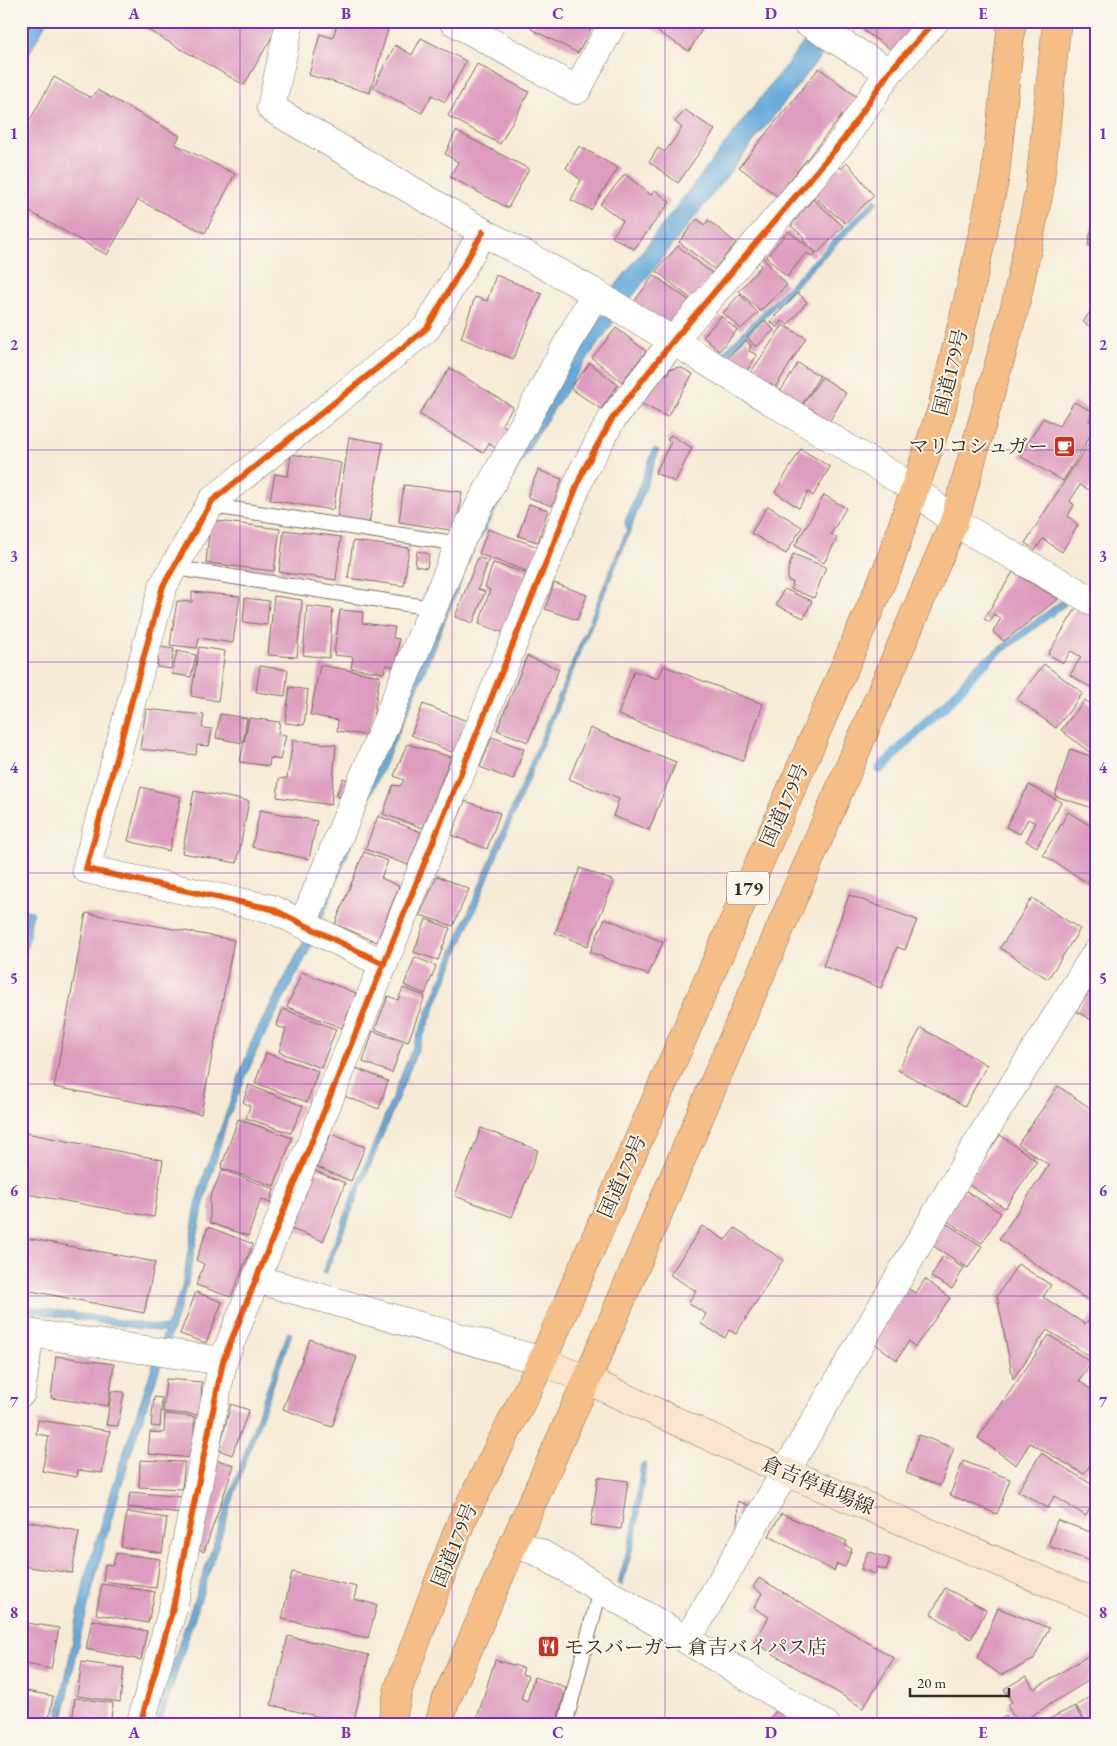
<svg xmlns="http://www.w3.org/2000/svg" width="1117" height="1746" font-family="'EB Garamond','Noto Serif JP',serif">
<rect width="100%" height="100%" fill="#fbf7ec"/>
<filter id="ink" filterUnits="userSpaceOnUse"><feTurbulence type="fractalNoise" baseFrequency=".02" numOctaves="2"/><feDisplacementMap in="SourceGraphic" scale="10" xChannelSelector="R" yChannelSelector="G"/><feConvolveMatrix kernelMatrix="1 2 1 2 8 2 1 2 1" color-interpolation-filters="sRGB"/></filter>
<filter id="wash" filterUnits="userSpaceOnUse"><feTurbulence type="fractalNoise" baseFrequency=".0096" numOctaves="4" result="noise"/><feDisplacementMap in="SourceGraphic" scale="20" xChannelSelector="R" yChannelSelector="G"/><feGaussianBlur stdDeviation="1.12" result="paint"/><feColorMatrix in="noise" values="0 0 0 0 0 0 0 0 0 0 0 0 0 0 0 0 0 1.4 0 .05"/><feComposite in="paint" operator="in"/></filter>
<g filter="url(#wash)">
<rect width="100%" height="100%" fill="#f6ebd6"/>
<g fill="#66aadb" stroke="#506a7c">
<polygon points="24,21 47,21 21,68 21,26"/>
<polygon points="820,21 843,21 831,43 628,302 583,365 535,438 473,552 410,707 370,798 322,920 308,953 257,1050 227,1121 205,1198 187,1287 131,1453 107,1534 79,1641 62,1725 56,1725 86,1574 122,1457 164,1332 21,1311 21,1305 166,1327 182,1288 197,1199 204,1175 252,1040 302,945 469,545 585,338 604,313 613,289"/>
<polygon points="875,198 878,202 723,360 719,356"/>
<path d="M654,448l5,2 -30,84 -303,740 -4,-1c98,-250 204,-496 305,-744l-2,-7z"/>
<polygon points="1062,600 1066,605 978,671 975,666"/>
<polygon points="21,910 33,911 21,982"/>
<polygon points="288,1332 292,1333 242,1472 160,1725 155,1725 178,1647 263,1399"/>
<polygon points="646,1463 636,1536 622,1586 618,1583 632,1532 641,1464"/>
</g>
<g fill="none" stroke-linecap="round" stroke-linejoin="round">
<polyline stroke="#66aadb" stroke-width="10" points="880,769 932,717 947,704 978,668 987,661"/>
</g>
<g id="blocks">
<g fill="#dd9cbf">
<polygon points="132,21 281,21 244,85"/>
<polygon points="338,21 377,21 389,25 370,93 309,75 320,34 333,38"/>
<polygon points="535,21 595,21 578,53 531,29"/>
<polygon points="640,21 707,21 689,51"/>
<polygon points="871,21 931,21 905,59 864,31"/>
<polygon points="421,38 466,61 445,102 432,95 422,113 373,88 395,45 412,55"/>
<polygon points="477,64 529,92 500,144 448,116"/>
<polygon points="819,68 857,97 777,196 739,167"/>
<polygon points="54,77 91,98 97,90 180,136 175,144 235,174 205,233 138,200 107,255 23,208 30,197 21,192 21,136"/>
<polygon points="685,110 715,130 678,183 649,162 658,148 665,152 682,128 675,122"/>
<polygon points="456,131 529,169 508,208 450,177 458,162 445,154"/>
<polygon points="579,146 618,168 591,210 571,200 581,180 566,168"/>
<polygon points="847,162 874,196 845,223 813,196 838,166 842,169"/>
<polygon points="625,174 651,195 655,190 670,202 634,249 612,237 623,221 600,204"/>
<polygon points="813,199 843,226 818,253 803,240 804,237 791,226"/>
<polygon points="1095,213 1096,213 1096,246 1088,245"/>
<polygon points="697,219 705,225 708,220 736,243 714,269 679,242"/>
<polygon points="788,231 816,253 813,257 806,253 787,277 766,257"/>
<polygon points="678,246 713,274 691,299 656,271"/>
<polygon points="762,257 787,285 760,311 739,291 761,266 758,262"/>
<polygon points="496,275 542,294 513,359 461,338 475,297 487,301"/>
<polygon points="654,275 690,301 669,329 633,303"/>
<polygon points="798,293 807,302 788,325 782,321 777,328 770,321"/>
<polygon points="740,294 758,313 741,329 723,313"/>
<polygon points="1096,303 1096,331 1083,322"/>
<polygon points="721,316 737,330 719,351 703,337"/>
<polygon points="765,320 774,330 756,347 747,337"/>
<polygon points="783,325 806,338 773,391 749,375"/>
<polygon points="616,328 646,351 622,382 592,358"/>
<polygon points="746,340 751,345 749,351 757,355 745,374 725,360"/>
<polygon points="590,363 618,385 601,409 570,388"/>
<polygon points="798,363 820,376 801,406 780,392"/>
<polygon points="680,367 693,374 667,417 638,402 646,392 650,394 662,373 667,375 670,369"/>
<polygon points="450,368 513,407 502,424 509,430 496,449 489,443 483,453 419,414"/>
<polygon points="822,377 846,393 828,424 816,416 818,413 809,407 806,410 802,406"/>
<polygon points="1074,402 1092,411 1089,421 1096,426 1063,481 1020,456 1043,418 1059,426"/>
<polygon points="671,435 692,448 675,482 655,473 671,442 667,440"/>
<polygon points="349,437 383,443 369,524 337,518"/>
<polygon points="1089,443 1096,448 1096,478 1089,490 1080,485 1070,501 1074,505 1068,516 1078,525 1062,552 1043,539 1035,550 1025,543"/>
<polygon points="801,449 830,467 813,496 808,492 799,508 775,492"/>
<polygon points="291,454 341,463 333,510 270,500 275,474 288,476"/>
<polygon points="538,470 562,479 552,506 527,497"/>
<polygon points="404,485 462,492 456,531 399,522"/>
<polygon points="824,495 846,508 831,534 837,538 824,563 795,546"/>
<polygon points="529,504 548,510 538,542 518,536"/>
<polygon points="768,506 802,527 786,554 751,533"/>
<polygon points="210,520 280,529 274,571 206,563"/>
<polygon points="488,529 538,547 529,572 479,554"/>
<polygon points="284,530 341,537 336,580 279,572"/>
<polygon points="353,541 409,548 404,586 348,578"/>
<polygon points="417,551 429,554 427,568 415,566"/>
<polygon points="793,554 826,567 814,598 791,589 793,582 788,581 788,570"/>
<polygon points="478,557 488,561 478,589 485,592 473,623 455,617"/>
<polygon points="493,563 526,573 505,633 479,624 490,590 485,587"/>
<polygon points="1013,572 1058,599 1004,641 993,632 1001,618 994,614 990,622 984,619"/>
<polygon points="554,583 587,595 577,620 545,609"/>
<polygon points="784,589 812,601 804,618 776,605"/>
<polygon points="192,592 240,596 233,643 199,638 197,648 170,645 177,601 192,602"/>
<polygon points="274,596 302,600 297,657 268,655"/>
<polygon points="245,598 269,601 267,625 243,622"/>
<polygon points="307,606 333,609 329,658 303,655"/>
<polygon points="1077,607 1096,619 1096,682 1092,688 1070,675 1081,657 1071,651 1063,663 1048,654"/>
<polygon points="340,610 363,612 362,623 395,627 393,638 399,639 396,667 386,665 384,673 351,668 353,657 334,655"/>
<polygon points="160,647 174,649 171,669 157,667"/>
<polygon points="199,647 225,651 218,701 191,696"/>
<polygon points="177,651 196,655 191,677 172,674"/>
<polygon points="527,656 559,669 528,742 497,730"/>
<polygon points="1044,664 1083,693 1056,728 1017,699"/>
<polygon points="320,665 380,676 370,736 337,731 338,720 310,715"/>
<polygon points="260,666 288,670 285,696 256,692"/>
<polygon points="664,666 763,704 743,761 618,715 634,671 658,679"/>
<polygon points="290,687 308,690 304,725 285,723"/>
<polygon points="1085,700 1096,708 1096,750 1093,755 1061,730"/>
<polygon points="423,704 467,721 454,753 411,735"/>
<polygon points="146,709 204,715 202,728 212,729 209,746 197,745 196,755 140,749"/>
<polygon points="220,714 247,718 243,743 216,738"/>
<polygon points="249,718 280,722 278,734 286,735 280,760 270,758 269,766 240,762"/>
<polygon points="590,728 676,762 649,830 613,816 619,799 569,779"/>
<polygon points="492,737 524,749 513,780 480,767"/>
<polygon points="293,740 336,745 331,805 277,797 279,779 287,778"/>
<polygon points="407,744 451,757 423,828 383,814 393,785 400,786 404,780 394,776"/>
<polygon points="1070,749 1096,758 1096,809 1055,796"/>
<polygon points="343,778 351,781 345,798 336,796"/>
<polygon points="1029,785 1061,802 1037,847 1026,841 1036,823 1028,819 1020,834 1006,827"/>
<polygon points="141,787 181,797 169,851 128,841"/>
<polygon points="194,791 249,801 237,863 182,853"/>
<polygon points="465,801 500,813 487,849 451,835"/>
<polygon points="260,810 317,821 309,859 252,847"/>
<polygon points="1068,812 1096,829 1096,877 1091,885 1043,855"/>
<polygon points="378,816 421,832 408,865 365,849"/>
<polygon points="364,852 388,861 381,878 399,886 377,942 335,924"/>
<polygon points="580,868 614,881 588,946 555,933"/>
<polygon points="437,876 469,889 453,926 420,915"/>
<polygon points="849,895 917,920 905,950 897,947 881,988 823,966"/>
<polygon points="1032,898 1080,929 1048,979 1000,948"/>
<polygon points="86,913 234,940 201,1114 54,1087"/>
<polygon points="605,918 663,942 648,975 590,952"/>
<polygon points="426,919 450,928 438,960 414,952"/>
<polygon points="415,957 436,966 425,994 404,985"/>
<polygon points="302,972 356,993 342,1028 287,1007"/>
<polygon points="1096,982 1096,1023 1076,1011"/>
<polygon points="403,988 425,996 408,1042 375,1029 388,996 398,1000"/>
<polygon points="283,1009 336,1029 321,1068 279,1052 286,1029 276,1026"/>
<polygon points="921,1028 987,1065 965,1106 898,1070"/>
<polygon points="373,1031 403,1042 392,1073 363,1062"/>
<polygon points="266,1053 318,1071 307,1102 255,1083"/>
<polygon points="356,1068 388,1081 379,1109 344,1096"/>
<polygon points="249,1085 303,1106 291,1133 246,1118 250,1106 243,1102"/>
<polygon points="1058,1086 1096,1112 1096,1306 999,1239 1049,1165 1018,1144"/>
<polygon points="238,1119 292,1138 274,1186 221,1168"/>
<polygon points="481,1128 538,1150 512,1217 455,1196"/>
<polygon points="21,1132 163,1160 154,1217 21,1193"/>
<polygon points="331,1134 365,1147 351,1181 317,1167"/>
<polygon points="1000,1135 1037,1161 1005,1208 967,1184"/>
<polygon points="222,1170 274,1189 270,1203 261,1199 248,1236 210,1223 210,1198"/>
<polygon points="315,1171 345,1183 323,1241 291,1229"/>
<polygon points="963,1189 1001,1213 982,1243 944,1219"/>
<polygon points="944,1222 982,1246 968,1268 930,1244"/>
<polygon points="702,1226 725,1240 735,1228 783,1260 736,1334 729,1330 725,1338 701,1324 706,1314 688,1303 696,1291 670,1275"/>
<polygon points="208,1227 253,1244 231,1297 196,1285 204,1264 196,1260"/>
<polygon points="21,1237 155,1262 144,1313 21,1289"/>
<polygon points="943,1256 964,1268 952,1289 931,1277"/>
<polygon points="1018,1264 1051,1285 1043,1297 1085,1324 1094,1313 1096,1314 1095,1359 1047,1330 1013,1379 997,1296"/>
<polygon points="925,1279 950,1298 915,1347 909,1341 897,1360 873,1342 907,1288 916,1293"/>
<polygon points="196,1292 222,1302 206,1343 180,1334"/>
<polygon points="1049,1335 1091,1362 1079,1381 1096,1393 1096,1457 1084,1474 1030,1443 1016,1465 978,1438"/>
<polygon points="310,1339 357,1357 332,1427 283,1409"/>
<polygon points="56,1356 114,1364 108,1406 51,1398"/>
<polygon points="166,1379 202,1382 200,1415 163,1412"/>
<polygon points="112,1391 124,1392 118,1426 106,1425"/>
<polygon points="154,1397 162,1398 160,1427 151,1426"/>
<polygon points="231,1404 249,1410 232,1455 219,1450"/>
<polygon points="165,1414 195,1417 192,1458 148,1454 150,1432 164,1433"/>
<polygon points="38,1420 110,1431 102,1473 78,1470 77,1477 42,1471 49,1436 36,1434"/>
<polygon points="919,1435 954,1448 940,1486 906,1473"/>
<polygon points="1041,1453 1096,1487 1096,1497 1086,1516 1054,1496 1048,1508 1018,1491"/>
<polygon points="140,1460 185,1462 182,1489 139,1487"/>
<polygon points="217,1460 234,1465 204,1552 195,1548"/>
<polygon points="963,1461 1010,1479 997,1514 950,1495"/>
<polygon points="598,1477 628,1481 621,1529 591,1525"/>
<polygon points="130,1492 183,1497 181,1513 128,1507"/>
<polygon points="738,1501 752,1507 741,1528 737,1526"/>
<polygon points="127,1512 167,1518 162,1553 121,1547"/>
<polygon points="781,1514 847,1541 845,1545 852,1549 845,1567 837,1564 834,1571 769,1536"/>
<polygon points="21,1520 79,1531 72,1573 21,1566 24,1545 21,1544"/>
<polygon points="1057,1520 1096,1534 1096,1563 1048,1546"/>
<polygon points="868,1551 890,1559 886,1570 878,1567 875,1574 861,1569"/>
<polygon points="116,1553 160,1559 156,1588 103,1581 105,1564 113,1565"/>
<polygon points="292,1572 357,1587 354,1599 377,1605 368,1638 282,1619"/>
<polygon points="759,1578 894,1658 863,1708 754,1642 769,1617 754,1608 762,1593 753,1587"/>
<polygon points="102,1584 155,1592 148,1623 96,1614"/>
<polygon points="945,1588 986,1610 971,1639 931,1614"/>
<polygon points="998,1608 1049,1628 1033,1660 1001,1675 977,1658"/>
<polygon points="92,1620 147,1631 141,1660 86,1649"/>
<polygon points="21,1622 59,1628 51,1669 21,1663"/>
<polygon points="288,1636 369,1655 353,1725 271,1705"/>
<polygon points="1091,1654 1096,1662 1096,1676 1018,1724 1007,1705 1012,1702 1004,1689 1026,1676 1034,1689"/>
<polygon points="495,1660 524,1668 522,1674 528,1676 521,1699 527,1702 534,1677 566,1687 556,1725 475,1725"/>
<polygon points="82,1662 124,1668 120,1702 77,1696"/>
<polygon points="21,1690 53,1696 48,1725 21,1725"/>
<polygon points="1096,1694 1096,1723 1088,1725 1076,1706"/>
<polygon points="75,1698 113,1703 110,1725 72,1725"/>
<polygon points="1075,1706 1085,1725 1042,1725 1041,1723"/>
<polygon points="779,1708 806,1725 764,1725"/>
<polygon points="1006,1716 1011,1725 990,1725"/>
</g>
</g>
</g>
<g filter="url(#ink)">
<use href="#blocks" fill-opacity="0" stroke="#7c6e5e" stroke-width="1"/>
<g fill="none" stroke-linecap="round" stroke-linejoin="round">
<defs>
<g id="lane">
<polyline points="219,507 460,544"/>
<polyline points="188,570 432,608"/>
<polyline points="565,1725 600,1590"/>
</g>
<g id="street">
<polyline points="290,21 271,108 483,232 590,290 916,490 954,522 1096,603"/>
<polyline points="453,21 577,90 614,21"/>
<polyline points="805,21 889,72"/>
<polyline points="303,924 461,540 595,293"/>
<polyline points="384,964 272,909 86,869 163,586 212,501 427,328 483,232"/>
<polyline points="256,1279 542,1361"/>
<polyline points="21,1332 223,1361"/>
<polyline points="21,1393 30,1333"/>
<polyline points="514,1543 540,1553 687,1640 826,1725"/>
<polyline points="687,1640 981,1137 1096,953"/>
<polyline points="140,1725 173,1608 223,1361 583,471 612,419 673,341 844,139 889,72 935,21"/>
</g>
<polyline id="secondary" points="542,1361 587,1380 786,1472 1096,1603"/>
<g id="highway">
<polyline points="391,1725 399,1687 461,1522 542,1361 889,565 941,411 970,292 995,177 1012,21"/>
<polyline points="439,1725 444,1705 514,1543 587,1380 954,522 1015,307 1039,192 1057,21"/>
</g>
</defs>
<use href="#lane" stroke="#7c6e5e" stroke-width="16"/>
<use href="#street" stroke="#7c6e5e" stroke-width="29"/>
<use href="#secondary" stroke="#7c6e5e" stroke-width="29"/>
<use href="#highway" stroke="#7c6e5e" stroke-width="29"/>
<use href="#lane" stroke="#fff" stroke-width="14"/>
<use href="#street" stroke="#fff" stroke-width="28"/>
<use href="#secondary" stroke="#fbe5cf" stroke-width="28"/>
<use href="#highway" stroke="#f6be87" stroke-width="28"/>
<defs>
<g id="cycleway">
<polyline points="384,964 272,909 86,869 163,586 212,501 427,328 483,232"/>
<polyline points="140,1725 173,1608 223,1361 583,471 612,419 673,341 844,139 889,72 935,21"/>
</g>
</defs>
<use href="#cycleway" stroke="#fbf7ec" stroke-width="9"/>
<use href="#cycleway" stroke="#e8590c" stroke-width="6"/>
</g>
</g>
<path fill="none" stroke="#7b2cbf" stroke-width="1" stroke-opacity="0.55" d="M240,21v1704M452,21v1704M665,21v1704M877,21v1704M21,239h1075M21,450h1075M21,662h1075M21,873h1075M21,1084h1075M21,1296h1075M21,1507h1075"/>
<defs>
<symbol id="cafe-square" viewBox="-11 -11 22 22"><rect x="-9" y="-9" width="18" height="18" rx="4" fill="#c8321e" stroke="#fbf7ec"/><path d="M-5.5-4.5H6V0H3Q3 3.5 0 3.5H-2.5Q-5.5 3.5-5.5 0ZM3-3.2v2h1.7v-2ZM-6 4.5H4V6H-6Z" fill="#fff"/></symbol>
<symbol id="restaurant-square" viewBox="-11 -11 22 22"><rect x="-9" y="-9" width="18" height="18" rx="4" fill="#c8321e" stroke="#fbf7ec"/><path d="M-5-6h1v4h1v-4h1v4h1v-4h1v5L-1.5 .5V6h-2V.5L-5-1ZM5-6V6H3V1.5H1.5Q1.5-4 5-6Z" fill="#fff"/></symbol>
</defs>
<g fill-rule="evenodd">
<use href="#cafe-square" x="1052" y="434" width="25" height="25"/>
<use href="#restaurant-square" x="536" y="1634" width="25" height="25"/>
</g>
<g text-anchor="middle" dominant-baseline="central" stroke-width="4" stroke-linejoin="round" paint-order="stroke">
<rect fill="#fbf7ec" stroke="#75685c" stroke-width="1" x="727" y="871.5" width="42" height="33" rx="4"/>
<g font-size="19" font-weight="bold" fill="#3b2a1e">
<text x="748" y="888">179</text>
</g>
<g font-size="20" fill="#3b2a1e" stroke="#fbf7ec">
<text transform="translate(950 372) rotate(-76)">国道179号</text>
<text transform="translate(784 805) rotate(-66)">国道179号</text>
<text transform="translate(622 1176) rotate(-66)">国道179号</text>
<text transform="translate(818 1485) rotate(23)">倉吉停車場線</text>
<text transform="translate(454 1545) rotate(-68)">国道179号</text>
</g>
<g font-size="20" fill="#3b2a1e" stroke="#fbf7ec" text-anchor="end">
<text x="1048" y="446">マリコシュガー</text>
<text x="564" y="1647" text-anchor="start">モスバーガー 倉吉バイパス店</text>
</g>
</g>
<rect width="1117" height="1746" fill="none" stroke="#fbf7ec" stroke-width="55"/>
<path d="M910 1688v8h99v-8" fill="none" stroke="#3b2a1e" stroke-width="2.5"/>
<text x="917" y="1688" font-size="15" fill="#3b2a1e" stroke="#fbf7ec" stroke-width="4" paint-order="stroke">20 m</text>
<rect x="28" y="28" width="1062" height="1690" fill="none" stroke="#7b2cbf" stroke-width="2"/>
<g font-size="16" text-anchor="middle" font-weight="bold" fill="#7b2cbf">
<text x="134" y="19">A</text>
<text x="346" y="19">B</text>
<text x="558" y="19">C</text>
<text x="771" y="19">D</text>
<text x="983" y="19">E</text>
<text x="14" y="139">1</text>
<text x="1103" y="139">1</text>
<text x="14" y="350">2</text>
<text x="1103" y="350">2</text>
<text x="14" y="562">3</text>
<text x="1103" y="562">3</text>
<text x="14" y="773">4</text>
<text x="1103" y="773">4</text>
<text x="14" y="984">5</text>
<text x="1103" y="984">5</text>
<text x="14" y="1196">6</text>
<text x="1103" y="1196">6</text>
<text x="14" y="1407">7</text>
<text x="1103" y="1407">7</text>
<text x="14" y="1618">8</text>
<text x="1103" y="1618">8</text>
<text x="134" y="1738">A</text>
<text x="346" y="1738">B</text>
<text x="558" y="1738">C</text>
<text x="771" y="1738">D</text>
<text x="983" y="1738">E</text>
</g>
</svg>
